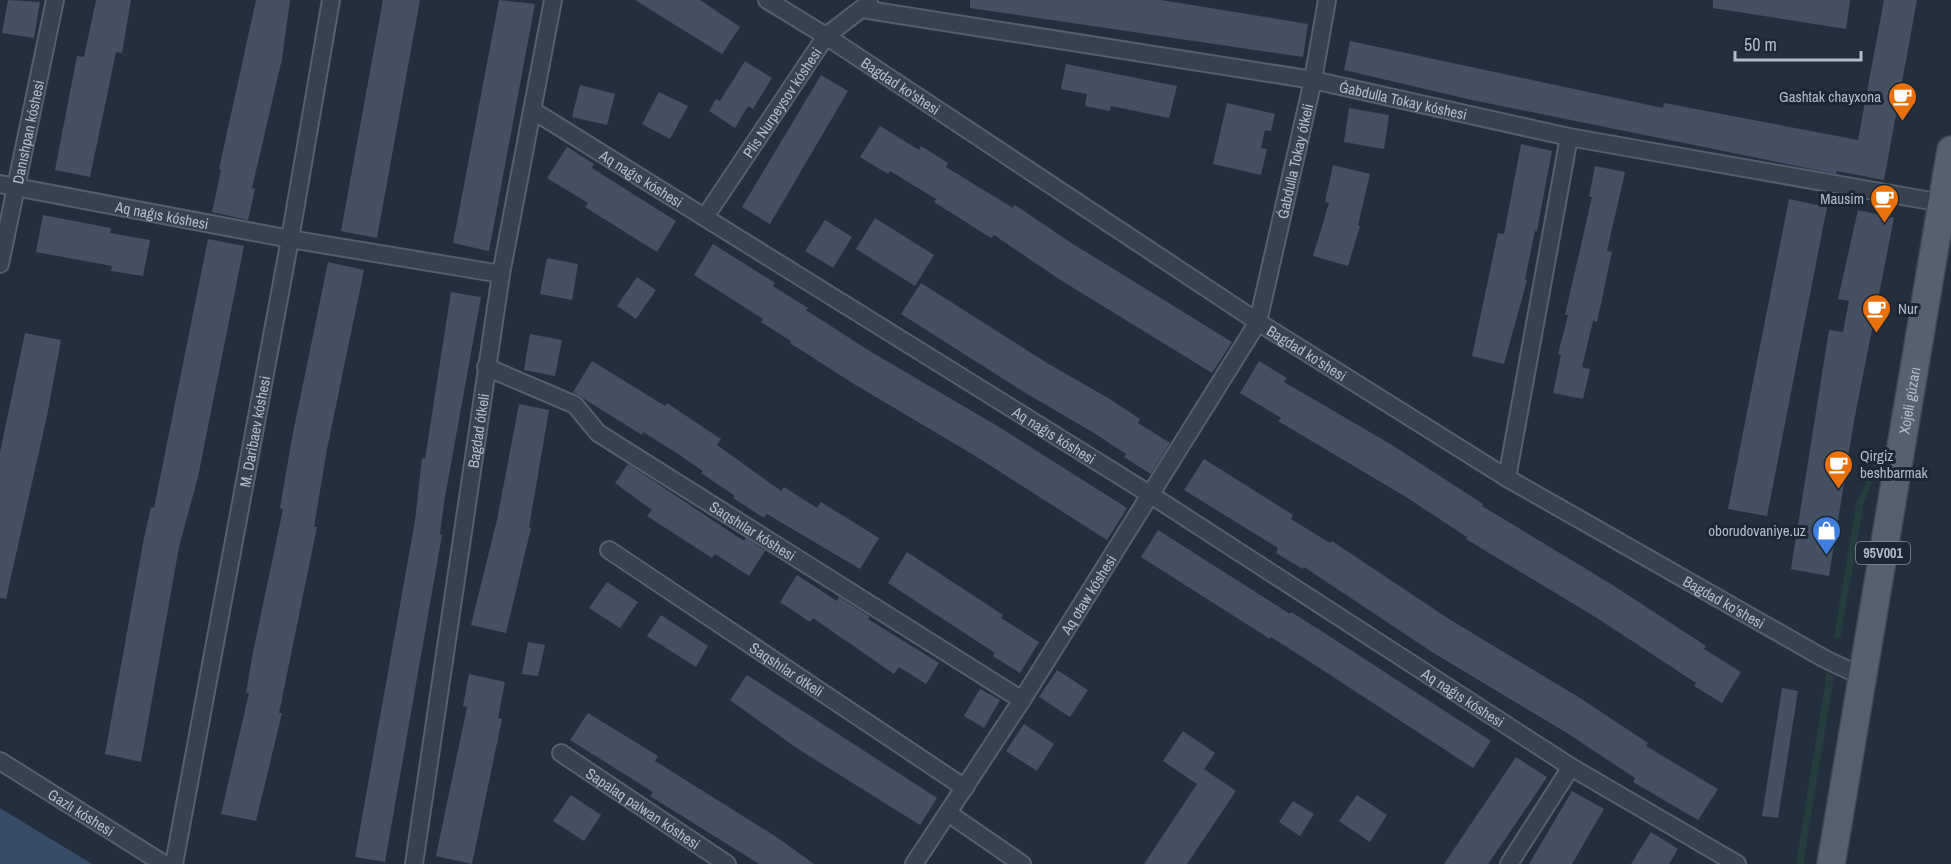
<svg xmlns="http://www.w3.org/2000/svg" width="1951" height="864" font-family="'Archivo Narrow',sans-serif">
<rect width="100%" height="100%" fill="#242f3e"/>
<g fill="#263c3f">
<polygon points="1876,460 1880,463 1864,502 1840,639 1834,637 1856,505"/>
<polygon points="1827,672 1834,677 1803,864 1796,864"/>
</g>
<polygon fill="#394c67" points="0,808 92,864 0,864"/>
<g fill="#455162">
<polygon points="8,0 40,2 34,38 2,33"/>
<polygon points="96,0 131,0 122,53 116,52 90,177 55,170 77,56 84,57"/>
<polygon points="256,0 290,0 282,59 252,188 255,189 248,220 212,212 221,170 219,169"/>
<polygon points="383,0 420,0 377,238 341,231"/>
<polygon points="499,0 535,4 489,251 453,243"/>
<polygon points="635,0 700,0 740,27 722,54"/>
<polygon points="970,0 1161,0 1308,24 1303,57 970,8"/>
<polygon points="1713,0 1850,0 1846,29 1713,8"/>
<polygon points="1884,0 1917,0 1884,180 1837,171 1836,174 1472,100 1344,70 1350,41 1663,108 1664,103 1858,140"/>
<polygon points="745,61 772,78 753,109 748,106 735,128 709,111 716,99 720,101"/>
<polygon points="1066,64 1177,86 1169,118 1111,106 1110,111 1085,106 1087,94 1061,89"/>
<polygon points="821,75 848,91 770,224 742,207"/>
<polygon points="580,85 615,94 607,125 572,117"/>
<polygon points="659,92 688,106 670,139 642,124"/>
<polygon points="1227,103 1275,114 1271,131 1265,130 1261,148 1267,149 1261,175 1213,164"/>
<polygon points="1349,108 1389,115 1384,149 1344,142"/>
<polygon points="880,126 919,150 921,146 948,163 946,167 1013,208 1015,205 1073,244 1232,342 1212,373 1059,279 994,235 991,238 934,202 936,199 890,171 888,174 860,157"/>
<polygon points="1521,144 1552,151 1537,231 1535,231 1525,279 1527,280 1504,364 1472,356 1498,233 1504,234"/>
<polygon points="567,147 594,164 592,168 676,221 657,252 585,207 588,203 547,178"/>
<polygon points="1333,165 1370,174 1358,225 1360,226 1348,266 1313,256 1329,203 1325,202"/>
<polygon points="1595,166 1625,172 1607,251 1612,252 1597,322 1593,321 1582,367 1590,369 1583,399 1553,393 1561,355 1558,354 1568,315 1565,315 1592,197 1589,197"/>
<polygon points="1789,199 1827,207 1767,516 1728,509"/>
<polygon points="1858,210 1894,218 1854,421 1829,576 1791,569 1829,330 1843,332 1849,301 1838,299"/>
<polygon points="43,215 111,228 110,233 150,240 143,276 111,271 112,266 36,252"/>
<polygon points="875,218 934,255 915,286 856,249"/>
<polygon points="825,220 852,237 833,268 805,251"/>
<polygon points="208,239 244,246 198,477 179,547 141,762 105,754 144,538 151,507 154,508"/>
<polygon points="713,244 775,283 773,286 808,308 806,310 868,350 999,427 1127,508 1107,540 977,457 854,384 790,343 791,341 761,322 763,319 694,275"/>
<polygon points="547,258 578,264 572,300 540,294"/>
<polygon points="328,262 364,270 327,449 314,527 317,527 279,713 282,713 256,821 221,814 249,693 246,693 253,652 283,509 280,508 292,438"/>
<polygon points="637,277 656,290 636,319 617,306"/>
<polygon points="921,283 1047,363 1108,398 1140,419 1138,423 1170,443 1151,474 1124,457 1126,454 1094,433 1024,392 901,314"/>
<polygon points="451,292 481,297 444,503 440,534 442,535 385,862 355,857 415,521 422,458 425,459"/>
<polygon points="25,333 61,340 47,416 6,599 0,598 0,452"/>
<polygon points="530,334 562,340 555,376 524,370"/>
<polygon points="592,361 665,406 667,403 721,439 717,445 781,491 784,487 817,508 821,502 879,538 860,569 767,514 764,518 733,498 735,496 701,473 703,471 675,452 643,432 642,435 573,392"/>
<polygon points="1259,361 1287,378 1284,382 1392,445 1483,504 1482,506 1611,584 1706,646 1704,649 1741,672 1722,703 1694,686 1696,683 1597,618 1466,539 1467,537 1406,497 1278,421 1281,418 1240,393"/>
<polygon points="519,404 549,410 529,527 531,528 506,633 471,625 497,520"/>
<polygon points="1204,459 1293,515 1291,519 1330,543 1332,541 1449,619 1580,698 1648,743 1646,746 1718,789 1698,820 1633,782 1635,778 1567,733 1432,652 1304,567 1303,569 1276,553 1278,548 1184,490"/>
<polygon points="628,464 744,541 746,538 765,551 749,576 715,554 712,558 647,516 652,510 615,483"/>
<polygon points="1158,530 1290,614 1291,612 1323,632 1491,741 1473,768 1304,658 1271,637 1270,639 1141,557"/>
<polygon points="907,552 1003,615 1001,618 1039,642 1020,673 993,656 995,653 888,583"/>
<polygon points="797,575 837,601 839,597 870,617 868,619 939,663 926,684 899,667 894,674 813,618 810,622 780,602"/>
<polygon points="607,582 638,602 620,628 589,608"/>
<polygon points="661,615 708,646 696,667 647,636"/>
<polygon points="528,642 545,645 538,676 522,674"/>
<polygon points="1057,670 1088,690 1070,717 1039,697"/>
<polygon points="469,674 505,682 498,718 502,719 472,864 436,856 467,707 463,706"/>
<polygon points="747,675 937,798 920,825 798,749 730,700"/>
<polygon points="1782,688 1798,691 1778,818 1762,816"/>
<polygon points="980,689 1000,700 984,728 964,716"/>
<polygon points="588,713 658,756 655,761 778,838 814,864 759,864 650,796 653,792 570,740"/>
<polygon points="1024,724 1054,744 1037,771 1006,751"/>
<polygon points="1183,731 1215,753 1204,769 1236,791 1187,864 1144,864 1197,784 1163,761"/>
<polygon points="1516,757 1547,777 1529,804 1488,864 1444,864"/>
<polygon points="1572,791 1604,809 1583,845 1572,864 1529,864"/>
<polygon points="571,795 601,815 584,841 553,821"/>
<polygon points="1357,795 1387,815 1370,842 1339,821"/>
<polygon points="1293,801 1314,814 1300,836 1279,822"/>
<polygon points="1651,832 1678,849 1669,864 1631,864"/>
</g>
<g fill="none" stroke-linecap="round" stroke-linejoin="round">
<defs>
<g id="street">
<path id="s1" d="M767,0l59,36 432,286 249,156 318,181 38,18"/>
<path id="s2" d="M862,9l451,71 256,57 373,66"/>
<path id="s3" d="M532,110l619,385 420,272 166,97"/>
<path id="s4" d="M0,184l290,55 211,35"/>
<path id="s5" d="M705,217l121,-181 43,-33"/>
<path id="s6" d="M0,264l55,-264"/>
<path id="s7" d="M486,367l89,38 23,28 424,267"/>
<polyline points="1507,478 1569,137"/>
<path id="s8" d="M609,550l356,238"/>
<path id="s9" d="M561,753l166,111"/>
<path id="s10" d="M0,761l164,103"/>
<polyline points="948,813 1022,864"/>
<path id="s11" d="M174,864l116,-625 41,-239"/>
<path id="s12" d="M414,864l87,-590 52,-274"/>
<path id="s13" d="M914,864l108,-164 236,-378 55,-242 14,-80"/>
<polyline points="1509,864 1571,767"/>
</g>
<g id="primary">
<path id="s14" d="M1831,864l120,-714"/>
</g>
</defs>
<use href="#street" stroke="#565f6c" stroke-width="20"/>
<use href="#primary" stroke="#414a57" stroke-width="30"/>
<use href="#street" stroke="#38414e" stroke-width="16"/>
<use href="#primary" stroke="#56606e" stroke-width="27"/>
</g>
<defs>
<symbol id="cafe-pin" viewBox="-11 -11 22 30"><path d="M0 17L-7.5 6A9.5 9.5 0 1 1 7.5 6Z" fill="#e8710a" stroke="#1d2633"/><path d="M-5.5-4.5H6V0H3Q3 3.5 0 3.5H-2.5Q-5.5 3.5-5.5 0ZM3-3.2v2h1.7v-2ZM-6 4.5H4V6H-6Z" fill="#fff"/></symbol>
<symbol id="shop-pin" viewBox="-11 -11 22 30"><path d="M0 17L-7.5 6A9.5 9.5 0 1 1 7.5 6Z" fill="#3f7fe0" stroke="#1d2633"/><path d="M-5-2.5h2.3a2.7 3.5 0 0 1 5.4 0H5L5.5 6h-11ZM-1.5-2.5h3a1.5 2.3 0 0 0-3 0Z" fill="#fff"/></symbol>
</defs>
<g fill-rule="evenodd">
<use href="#cafe-pin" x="1886" y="80" width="33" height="45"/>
<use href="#cafe-pin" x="1868" y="182" width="33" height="45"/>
<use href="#cafe-pin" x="1860" y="292" width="33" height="45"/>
<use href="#cafe-pin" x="1822" y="448" width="33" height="45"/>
<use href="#shop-pin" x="1810" y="514" width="33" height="45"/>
</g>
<g text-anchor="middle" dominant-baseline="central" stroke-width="6" stroke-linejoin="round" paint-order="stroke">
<rect fill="#1d2633" stroke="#878f9c" stroke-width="1.5" x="1856" y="542" width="54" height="22" rx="4.5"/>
<g font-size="14" font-weight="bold" fill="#b4bcc9">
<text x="1883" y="553">95V001</text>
</g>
<g font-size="15" fill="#b4bcc9" stroke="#1d2633">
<text stroke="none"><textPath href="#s1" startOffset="159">Bagdad ko'shesi</textPath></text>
<text stroke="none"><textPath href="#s2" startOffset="549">Ǵabdulla Tokay kóshesi</textPath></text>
<text stroke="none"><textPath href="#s5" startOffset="138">Plis Nurpeysov kóshesi</textPath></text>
<text stroke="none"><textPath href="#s6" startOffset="135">Danıshpan kóshesi</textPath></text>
<text stroke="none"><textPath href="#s13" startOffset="807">Ǵabdulla Tokay ótkeli</textPath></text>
<text stroke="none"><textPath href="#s3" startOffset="129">Aq naǵıs kóshesi</textPath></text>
<text stroke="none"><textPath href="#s4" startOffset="165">Aq naǵıs kóshesi</textPath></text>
<text stroke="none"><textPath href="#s1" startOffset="645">Bagdad ko'shesi</textPath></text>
<text stroke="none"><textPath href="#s14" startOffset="470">Xojeli gúzarı</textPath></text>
<text stroke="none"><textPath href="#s12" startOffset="438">Bagdad ótkeli</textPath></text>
<text stroke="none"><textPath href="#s11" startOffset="440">M. Daribaev kóshesi</textPath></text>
<text stroke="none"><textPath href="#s3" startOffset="615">Aq naǵıs kóshesi</textPath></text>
<text stroke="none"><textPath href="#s7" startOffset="316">Saqshılar kóshesi</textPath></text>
<text stroke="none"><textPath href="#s13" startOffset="321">Aq otaw kóshesi</textPath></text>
<text stroke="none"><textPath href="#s1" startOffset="1131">Bagdad ko'shesi</textPath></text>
<text stroke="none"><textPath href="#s8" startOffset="214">Saqshılar ótkeli</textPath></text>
<text stroke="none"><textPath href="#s3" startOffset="1101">Aq naǵıs kóshesi</textPath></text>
<text stroke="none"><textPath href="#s9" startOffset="99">Sapalaq palwan kóshesi</textPath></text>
<text stroke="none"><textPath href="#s10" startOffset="96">Gazlı kóshesi</textPath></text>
</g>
<g font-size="15" fill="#b4bcc9" stroke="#1d2633" text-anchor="end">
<text x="1881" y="96">Gashtak chayxona</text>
<text x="1864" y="198">Mausim</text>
<text x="1898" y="308" text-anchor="start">Nur</text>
<text x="1860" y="455" text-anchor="start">Qirgiz<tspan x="1860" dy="17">beshbarmak</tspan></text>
<text x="1806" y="530">oborudovaniye.uz</text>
</g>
</g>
<path d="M1735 51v9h126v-9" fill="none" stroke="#b4bcc9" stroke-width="3"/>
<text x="1744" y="51" font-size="18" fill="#b4bcc9" stroke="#1d2633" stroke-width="4.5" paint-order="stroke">50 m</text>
</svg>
